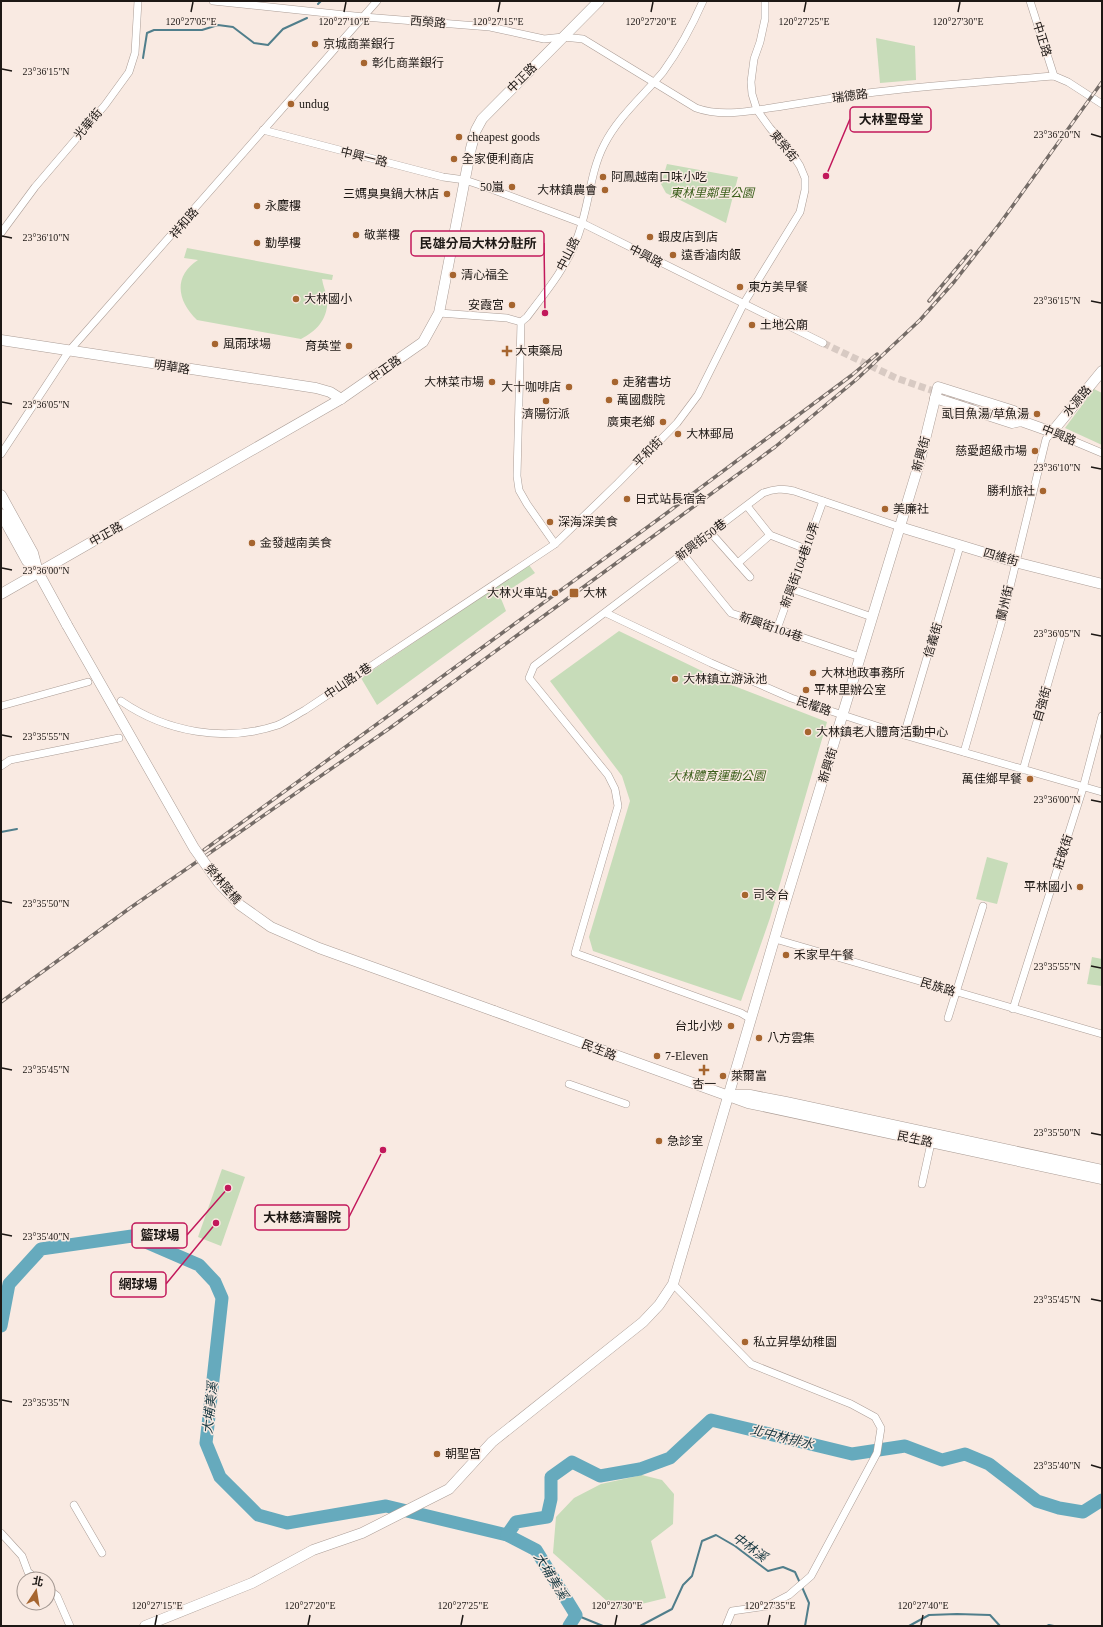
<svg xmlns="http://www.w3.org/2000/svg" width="1103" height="1627" font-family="'Times New Roman','Noto Sans TC',serif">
<rect width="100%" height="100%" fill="#f9eae2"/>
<g fill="#c7dcb9">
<polygon points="876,38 915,46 916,80 880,83"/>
<polygon points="667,164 738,177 726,223 666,193 661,184"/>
<path d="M187,248l146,27 -1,5 -10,-1c1,7 4,13 5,19 2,20 -10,33 -26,41l-104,-19c-20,-19 -24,-44 1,-60l-14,-2z"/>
<polygon points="1094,389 1102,393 1102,445 1065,428"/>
<polygon points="529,565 535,573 500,596 506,611 377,705 361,678"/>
<polygon points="619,631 729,684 827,722 770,918 741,1001 593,951 589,937 630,801 622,776 550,681"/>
<polygon points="987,857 1008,863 997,904 976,899"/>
<polygon points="1092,957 1102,959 1102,986 1087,984"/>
<polygon points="222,1169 245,1177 221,1246 198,1237"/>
<polygon points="642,1475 662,1480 674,1494 673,1524 651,1541 666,1598 617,1610 553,1553 556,1517 574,1498 601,1484"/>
</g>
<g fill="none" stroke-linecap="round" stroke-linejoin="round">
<g stroke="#507e8b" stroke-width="2">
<polyline points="318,4 321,1"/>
<polyline points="143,58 147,33 154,30 202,30 218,25 233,27 254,43 268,45 283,29 307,18"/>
<polyline points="1,832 17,829"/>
<polyline points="802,1587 809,1603 805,1626"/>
<polyline points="576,1615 603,1626"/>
<polyline points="640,1626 672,1609 683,1585 692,1576 702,1541 716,1535 735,1546 768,1571 783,1567 795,1572 800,1583"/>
<polyline points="909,1626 929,1615 957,1614 990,1615 1000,1626"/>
<polyline points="1047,1626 1049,1625 1054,1626"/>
</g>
<g stroke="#66aabd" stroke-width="13">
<polyline points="1,1326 9,1284 41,1249 132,1236 199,1265 215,1282 222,1298 206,1443 220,1477 258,1515 287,1523 386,1506 507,1535 536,1550 576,1615 569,1626"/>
<polyline points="507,1535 516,1522 547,1517 551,1499 551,1477 572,1462 600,1476 640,1469 670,1458 711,1420 852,1454 905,1446 942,1460 965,1454 989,1464 1037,1501 1059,1508 1083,1512 1102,1500"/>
</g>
<polyline stroke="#d8cac3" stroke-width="7" stroke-dasharray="7 3.5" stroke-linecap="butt" points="823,343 896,378 974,405"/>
<defs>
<g id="street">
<path d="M213,1l151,16 126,10 54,12 19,-2 20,2 113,69c28,10 58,2 87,-2 31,-5 62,-10 93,-14 59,-7 119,-11 178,-16l14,6 34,22"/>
<polyline points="1030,1 1054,76"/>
<polyline points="263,130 443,177 465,180 486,187 582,223 823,343"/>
<polyline points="1,233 35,187 105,105 129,72 135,53 138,1"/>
<polyline points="439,313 507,318 521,322"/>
<polyline points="1,454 69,351 377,1"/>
<polyline points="747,506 770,535 806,549"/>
<polyline points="711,533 750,577"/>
<path d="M555,544l-28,-40 -8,-14 -2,-14 4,-154 6,-5c18,-24 38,-48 49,-76 13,-31 13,-67 28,-96 14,-28 39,-49 59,-73 16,-22 29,-46 40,-71"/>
<polyline points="683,554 731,613 860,657"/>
<polyline points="738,563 770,535"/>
<polyline points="792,589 872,617"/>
<polyline points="606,613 711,663 791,698 904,735 1102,792"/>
<polyline points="777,629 823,501"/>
<path d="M121,701c45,31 104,42 157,24 9,-4 18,-10 27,-15l250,-166 63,-61 59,-60 21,-28 46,-92 56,-91 5,-22v-12l-5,-12 -9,-14 -21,-24 -13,-18 -5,-16 -1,-12 3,-23 6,-17 5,-23v-18"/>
<polyline points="1,706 88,682"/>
<polyline points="904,735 960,546"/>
<polyline points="964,752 1001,624 1046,439 1052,432 1102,453"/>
<polyline points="1,766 10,760 119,738"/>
<polyline points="1023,770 1061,638"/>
<polyline points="775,939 1102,1034"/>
<polyline points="1013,1009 1083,788 1102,716"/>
<polyline points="948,1018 983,906"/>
<path d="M751,1019l-10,-6 -166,-60 43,-147 -3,-17 -7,-14 -79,-97 5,-12 229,-173c11,-4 19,-5 31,-2l106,36"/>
<polyline points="569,1084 626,1104"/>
<polyline points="922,1184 931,1143"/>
<polyline points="673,1284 751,1364 851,1404 875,1417 881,1428 877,1453 811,1576 789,1595 768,1606 732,1611 726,1626"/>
<polyline points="74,1505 102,1553"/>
<polyline points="1,1533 22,1556 28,1572 37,1579"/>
<polyline points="48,1589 57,1596 70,1626"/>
</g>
<g id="secondary">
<polyline points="1,340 316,388 330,392 341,399"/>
<polyline points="935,398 1012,423 1021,421 1052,432 1102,371"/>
<polyline points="1,495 33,553 38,572 67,625"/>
<polyline points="1,514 27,561 38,572"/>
<polyline points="900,527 1015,562 1102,584"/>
<polyline points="1,594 341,399 423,342 439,313 471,148 476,130 482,119 599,1"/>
<polyline points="494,1011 748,1103 1102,1179"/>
<polyline points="734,1095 750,1095 786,1102 1102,1170"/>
<polyline points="145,1626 252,1583 313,1550 362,1533 449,1489 492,1442 643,1322 659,1305 673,1284 782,913 919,464 938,387 1014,411 1021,421"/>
</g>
</defs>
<use href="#street" stroke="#ab9d96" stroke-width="8"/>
<use href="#secondary" stroke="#ab9d96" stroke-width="11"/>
<use href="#street" stroke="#fff" stroke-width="7"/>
<use href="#secondary" stroke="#fff" stroke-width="10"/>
<defs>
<g id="rail">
<polyline points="929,301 971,251"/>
<polyline points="204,850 660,518 852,375 877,354"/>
<polyline points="1,1002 130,908 390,728 659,532 775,447 857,379 920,320 954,282 1001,222 1102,82"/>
</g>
</defs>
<use href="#rail" stroke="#756c67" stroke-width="3.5"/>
<use href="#rail" stroke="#f9eae2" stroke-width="2" stroke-dasharray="6" stroke-linecap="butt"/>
<defs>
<polyline id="secondary-bridge" points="67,625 194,848 219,883 240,905 271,927 319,948 494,1011"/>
</defs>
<use href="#secondary-bridge" stroke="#ab9d96" stroke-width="11" stroke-linecap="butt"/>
<use href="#secondary-bridge" stroke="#fff" stroke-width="10"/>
</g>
<path fill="none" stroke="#1d1815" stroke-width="1.5" d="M191,12l2,-10M344,12l2,-10M498,12l2,-10M651,12l2,-10M804,12l2,-10M958,12l2,-10M2,69l10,2M1091,134l10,3M2,236l10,2M1091,301l10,2M2,402l10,2M1091,467l10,2M2,568l10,2M1091,634l10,2M2,735l10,2M1091,800l10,2M2,901l10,2M1091,966l10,2M2,1068l10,2M1091,1133l10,2M2,1234l10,2M1091,1299l10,2M2,1400l10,2M1091,1465l10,3M155,1625l2,-10M308,1625l2,-10M461,1625l2,-10M615,1625l2,-10M768,1625l2,-10M921,1625l2,-10"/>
<g fill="#a6652f" stroke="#f9eae2" stroke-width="1.5">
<circle cx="315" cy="44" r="4"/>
<circle cx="364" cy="63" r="4"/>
<circle cx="291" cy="104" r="4"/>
<circle cx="459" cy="137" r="4"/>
<circle cx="454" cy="159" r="4"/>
<circle cx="603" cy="177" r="4"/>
<circle cx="512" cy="187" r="4"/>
<circle cx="605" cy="190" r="4"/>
<circle cx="447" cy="194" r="4"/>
<circle cx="257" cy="206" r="4"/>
<circle cx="356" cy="235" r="4"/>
<circle cx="650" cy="237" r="4"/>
<circle cx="257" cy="243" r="4"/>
<circle cx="673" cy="255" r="4"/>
<circle cx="453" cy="275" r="4"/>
<circle cx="740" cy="287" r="4"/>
<circle cx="296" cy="299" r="4"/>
<circle cx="512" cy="305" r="4"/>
<circle cx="752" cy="325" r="4"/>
<circle cx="215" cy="344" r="4"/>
<circle cx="349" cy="346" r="4"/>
<path d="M505 345h4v4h4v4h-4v4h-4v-4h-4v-4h4z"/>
<circle cx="492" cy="382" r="4"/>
<circle cx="615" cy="382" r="4"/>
<circle cx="569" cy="387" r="4"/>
<circle cx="609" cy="400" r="4"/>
<circle cx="546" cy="401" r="4"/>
<circle cx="1037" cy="414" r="4"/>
<circle cx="663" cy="422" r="4"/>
<circle cx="678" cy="434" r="4"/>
<circle cx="1035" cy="451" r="4"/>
<circle cx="1043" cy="491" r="4"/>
<circle cx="627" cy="499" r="4"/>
<circle cx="885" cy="509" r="4"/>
<circle cx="550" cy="522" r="4"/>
<circle cx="252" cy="543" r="4"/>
<circle cx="555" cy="593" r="4"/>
<rect x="569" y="588" width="10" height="10" rx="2"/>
<circle cx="813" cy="673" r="4"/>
<circle cx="675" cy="679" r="4"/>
<circle cx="806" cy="690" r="4"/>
<circle cx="808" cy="732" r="4"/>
<circle cx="1030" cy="779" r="4"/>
<circle cx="1080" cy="887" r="4"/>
<circle cx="745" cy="895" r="4"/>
<circle cx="786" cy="955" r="4"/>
<circle cx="731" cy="1026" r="4"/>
<circle cx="759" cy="1038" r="4"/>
<circle cx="657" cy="1056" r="4"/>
<path d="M702 1064h4v4h4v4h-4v4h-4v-4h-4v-4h4z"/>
<circle cx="723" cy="1076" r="4"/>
<circle cx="659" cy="1141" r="4"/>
<circle cx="745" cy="1342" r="4"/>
<circle cx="437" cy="1454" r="4"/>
</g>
<g text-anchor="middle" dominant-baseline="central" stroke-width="3" stroke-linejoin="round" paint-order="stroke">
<g font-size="12" fill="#1d1815" stroke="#f9eae2">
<text transform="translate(428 22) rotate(5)">西榮路</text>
<text transform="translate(1042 39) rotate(73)">中正路</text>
<text transform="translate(522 78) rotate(-45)">中正路</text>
<text transform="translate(850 96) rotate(-8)">瑞德路</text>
<text transform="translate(88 124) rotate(-50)">光華街</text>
<text transform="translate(784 146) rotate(51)">東榮街</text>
<text transform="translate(364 157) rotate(14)">中興一路</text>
<text transform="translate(184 223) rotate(-49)">祥和路</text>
<text transform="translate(568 254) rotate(-63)">中山路</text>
<text transform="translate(646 256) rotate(27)">中興路</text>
<text transform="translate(172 367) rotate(9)">明華路</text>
<text transform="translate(385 369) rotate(-35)">中正路</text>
<text transform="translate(1077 401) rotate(-50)">水源路</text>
<text transform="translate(1059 435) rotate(22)">中興路</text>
<text transform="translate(648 452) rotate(-46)">平和街</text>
<text transform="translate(921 454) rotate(-75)">新興街</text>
<text transform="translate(106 534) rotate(-29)">中正路</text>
<text transform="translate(701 540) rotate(-37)">新興街50巷</text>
<text transform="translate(1001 557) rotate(16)">四維街</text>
<text transform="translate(800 565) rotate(-70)">新興街104巷10弄</text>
<text transform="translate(1005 603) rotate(-77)">蘭州街</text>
<text transform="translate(771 627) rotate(19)">新興街104巷</text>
<text transform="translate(933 640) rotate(-73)">信義街</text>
<text transform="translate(348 681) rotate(-34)">中山路1巷</text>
<text transform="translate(1042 704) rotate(-74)">自強街</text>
<text transform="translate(814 706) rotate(19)">民權路</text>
<text transform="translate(828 765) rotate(-73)">新興街</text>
<text transform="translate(1063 852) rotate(-72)">莊敬街</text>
<text transform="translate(223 884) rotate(49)">榮林陸橋</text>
<text transform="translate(938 987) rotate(17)">民族路</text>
<text transform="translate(599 1050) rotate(21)">民生路</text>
<text transform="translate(915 1139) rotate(12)">民生路</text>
</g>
<g font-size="12" fill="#1d1815" stroke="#f9eae2" text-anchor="start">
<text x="323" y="44">京城商業銀行</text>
<text x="372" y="63">彰化商業銀行</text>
<text x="299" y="104">undug</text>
<text x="467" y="137">cheapest goods</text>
<text x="462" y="159">全家便利商店</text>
<text x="611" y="177">阿鳳越南口味小吃</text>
<text x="504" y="187" text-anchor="end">50嵐</text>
<text x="597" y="190" text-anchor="end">大林鎮農會</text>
<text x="439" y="194" text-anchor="end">三媽臭臭鍋大林店</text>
<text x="265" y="206">永慶樓</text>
<text x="364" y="235">敬業樓</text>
<text x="658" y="237">蝦皮店到店</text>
<text x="265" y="243">勤學樓</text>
<text x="681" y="255">遠香滷肉飯</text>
<text x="461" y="275">清心福全</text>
<text x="748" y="287">東方美早餐</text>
<text x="304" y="299">大林國小</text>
<text x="504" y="305" text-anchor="end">安霞宮</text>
<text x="760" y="325">土地公廟</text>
<text x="223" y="344">風雨球場</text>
<text x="341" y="346" text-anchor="end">育英堂</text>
<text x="515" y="351">大東藥局</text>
<text x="484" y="382" text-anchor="end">大林菜市場</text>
<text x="623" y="382">走豬書坊</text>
<text x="561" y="387" text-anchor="end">大十咖啡店</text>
<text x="617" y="400">萬國戲院</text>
<text x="546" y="414" text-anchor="middle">濟陽衍派</text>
<text x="1029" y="414" text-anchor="end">虱目魚湯/草魚湯</text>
<text x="655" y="422" text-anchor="end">廣東老鄉</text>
<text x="686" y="434">大林郵局</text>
<text x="1027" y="451" text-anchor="end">慈愛超級市場</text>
<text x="1035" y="491" text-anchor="end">勝利旅社</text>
<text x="635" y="499">日式站長宿舍</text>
<text x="893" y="509">美廉社</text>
<text x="558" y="522">深海深美食</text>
<text x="260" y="543">金發越南美食</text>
<text x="547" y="593" text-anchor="end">大林火車站</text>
<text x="583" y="593">大林</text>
<text x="821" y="673">大林地政事務所</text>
<text x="683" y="679">大林鎮立游泳池</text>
<text x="814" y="690">平林里辦公室</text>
<text x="816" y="732">大林鎮老人體育活動中心</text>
<text x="1022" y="779" text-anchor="end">萬佳鄉早餐</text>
<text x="1072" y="887" text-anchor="end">平林國小</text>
<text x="753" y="895">司令台</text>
<text x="794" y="955">禾家早午餐</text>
<text x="723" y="1026" text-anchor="end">台北小炒</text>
<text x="767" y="1038">八方雲集</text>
<text x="665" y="1056">7-Eleven</text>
<text x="731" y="1076">萊爾富</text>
<text x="704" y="1084" text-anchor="middle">杏一</text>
<text x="667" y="1141">急診室</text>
<text x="753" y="1342">私立昇學幼稚園</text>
<text x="445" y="1454">朝聖宮</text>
</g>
<g font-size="12" font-style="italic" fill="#3a5e1a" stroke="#f9eae2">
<text x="712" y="193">東林里鄰里公園</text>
<text x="717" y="776">大林體育運動公園</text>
</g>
<g font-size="13" font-style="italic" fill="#173841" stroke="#f9eae2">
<text transform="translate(210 1408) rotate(-84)">大埔美溪</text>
<text transform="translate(782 1437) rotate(14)">北中林排水</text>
<text transform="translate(750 1547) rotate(36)">中林溪</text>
<text transform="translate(551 1576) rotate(58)">大埔美溪</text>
</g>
</g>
<g font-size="10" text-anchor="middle" fill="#1d1815" stroke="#f9eae2" stroke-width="3" stroke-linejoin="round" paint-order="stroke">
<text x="191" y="25">120°27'05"E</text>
<text x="344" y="25">120°27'10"E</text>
<text x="498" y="25">120°27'15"E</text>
<text x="651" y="25">120°27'20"E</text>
<text x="804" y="25">120°27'25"E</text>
<text x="958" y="25">120°27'30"E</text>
<text x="46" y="75">23°36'15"N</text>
<text x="1057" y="138">23°36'20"N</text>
<text x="46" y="241">23°36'10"N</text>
<text x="1057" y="304">23°36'15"N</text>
<text x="46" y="408">23°36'05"N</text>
<text x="1057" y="471">23°36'10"N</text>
<text x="46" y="574">23°36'00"N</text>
<text x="1057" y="637">23°36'05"N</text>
<text x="46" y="740">23°35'55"N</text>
<text x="1057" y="803">23°36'00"N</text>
<text x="46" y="907">23°35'50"N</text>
<text x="1057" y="970">23°35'55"N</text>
<text x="46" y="1073">23°35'45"N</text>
<text x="1057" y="1136">23°35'50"N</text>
<text x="46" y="1240">23°35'40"N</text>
<text x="1057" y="1303">23°35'45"N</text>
<text x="46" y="1406">23°35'35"N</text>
<text x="1057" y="1469">23°35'40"N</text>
<text x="157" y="1609">120°27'15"E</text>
<text x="310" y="1609">120°27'20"E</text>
<text x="463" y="1609">120°27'25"E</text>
<text x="617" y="1609">120°27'30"E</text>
<text x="770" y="1609">120°27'35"E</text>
<text x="923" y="1609">120°27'40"E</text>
</g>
<path fill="none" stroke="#c2185b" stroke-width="1.5" d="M826 176L850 119M545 313L544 243M383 1150L349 1217M228 1188L187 1235M216 1223L166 1284"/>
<g fill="#c2185b" stroke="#f9eae2" stroke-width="1.5">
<circle cx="826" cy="176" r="4"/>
<circle cx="545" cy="313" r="4"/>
<circle cx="383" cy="1150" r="4"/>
<circle cx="228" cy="1188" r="4"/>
<circle cx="216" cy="1223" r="4"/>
</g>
<g fill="#f9eae2" stroke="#c2185b" stroke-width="1.5">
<rect x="850" y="107" width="81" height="25" rx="4"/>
<rect x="411" y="231" width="133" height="25" rx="4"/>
<rect x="255" y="1205" width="94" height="25" rx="4"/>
<rect x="132" y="1223" width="55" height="25" rx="4"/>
<rect x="111" y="1272" width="55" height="25" rx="4"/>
</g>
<g font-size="13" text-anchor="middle" font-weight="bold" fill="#1d1815">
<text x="891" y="124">大林聖母堂</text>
<text x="478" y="248">民雄分局大林分駐所</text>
<text x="302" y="1222">大林慈濟醫院</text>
<text x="160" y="1240">籃球場</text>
<text x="138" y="1289">網球場</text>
</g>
<rect width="1103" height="1627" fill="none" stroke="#1d1815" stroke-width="4"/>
<g transform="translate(36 1591) rotate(12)"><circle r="19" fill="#f9eae2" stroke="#a19690"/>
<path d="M0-3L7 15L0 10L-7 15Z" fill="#a6652f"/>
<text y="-6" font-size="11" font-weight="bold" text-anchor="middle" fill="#1d1815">北</text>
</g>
</svg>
